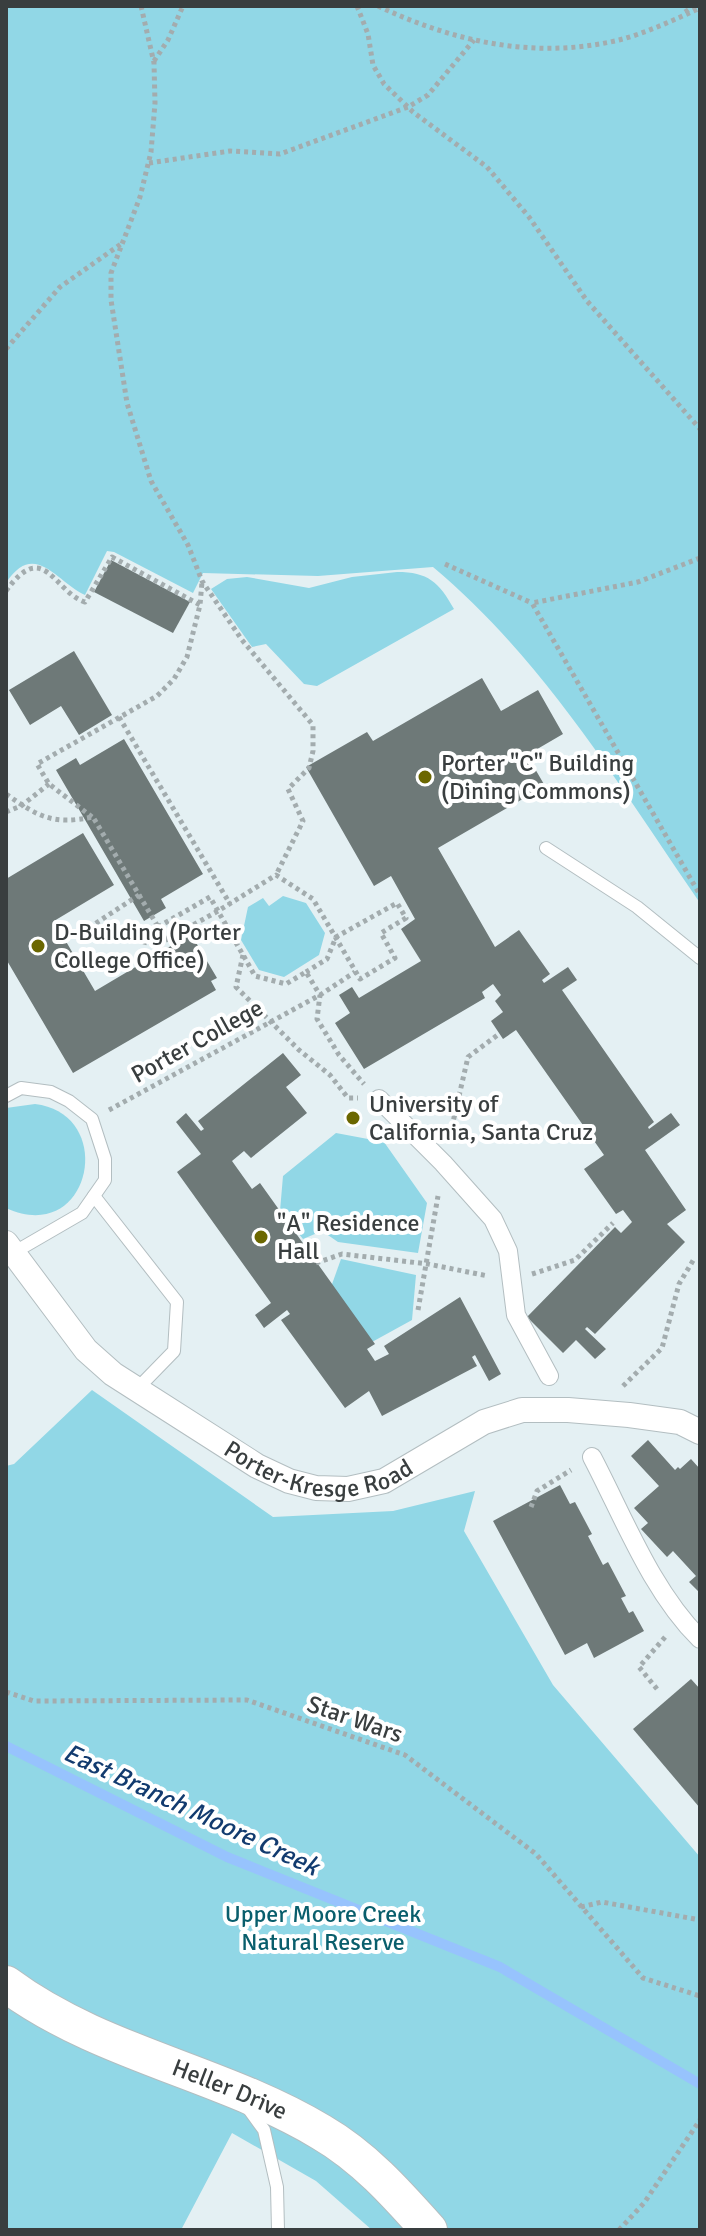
<svg xmlns="http://www.w3.org/2000/svg" width="706" height="2236" font-family="Signika,sans-serif">
<rect width="100%" height="100%" fill="#e4f0f3"/>
<g fill="#91d7e6">
<path d="M6,6h694v897c-82,-119 -156,-243 -267,-336l-115,9 -115,-3 -10,20 -79,-41 -7,-1 -22,44c-28,-12 -50,-56 -79,-12z"/>
<path d="M397,572c31,0 42,10 57,37l-137,77 -13,-2 -38,-40 -14,3 -41,-58 16,-10 20,-2 62,11 43,-11z"/>
<polygon points="283,896 306,903 325,933 319,955 284,977 259,970 241,940 248,907 263,898 269,906"/>
<path d="M35,1104c83,10 56,143 -29,104v-100z"/>
<polygon points="336,1133 384,1142 427,1203 418,1253 338,1242 322,1231 303,1239 280,1211 283,1176"/>
<polygon points="341,1259 416,1275 412,1320 372,1342 331,1287"/>
<polygon points="92,1390 273,1517 393,1511 475,1491 464,1531 553,1685 700,1857 700,2230 372,2230 316,2181 232,2133 181,2230 6,2230 6,1466 14,1464"/>
</g>
<g fill="none" stroke-linecap="round" stroke-linejoin="round">
<polyline stroke="#97c3fd" stroke-width="10" points="6,1746 227,1857 500,1967 700,2084"/>
</g>
<g fill="#6e7978">
<polygon points="111,560 190,602 173,633 94,592"/>
<polygon points="74,651 112,715 79,735 61,706 30,725 9,690"/>
<polygon points="482,678 501,711 538,690 563,734 527,755 545,786 438,848 495,947 519,930 550,974 542,980 544,983 568,967 577,980 562,990 654,1122 648,1127 649,1129 671,1113 680,1125 645,1150 686,1210 667,1224 685,1242 595,1334 587,1327 585,1329 606,1349 595,1359 576,1340 563,1353 527,1317 615,1227 621,1233 632,1222 623,1210 616,1214 584,1169 604,1155 516,1030 503,1039 491,1021 503,1012 495,1001 501,995 493,984 482,992 485,998 364,1069 335,1023 350,1013 339,995 352,987 359,998 421,961 401,929 415,919 391,876 374,886 306,767 367,732 373,741"/>
<polygon points="124,739 203,874 161,899 166,908 144,921 56,770 76,758 80,765"/>
<polygon points="83,833 114,885 54,921 95,991 191,934 217,978 211,981 216,990 73,1073 6,959 6,879"/>
<polygon points="283,1053 301,1075 286,1087 307,1113 251,1158 244,1151 232,1161 252,1189 260,1183 375,1344 367,1349 375,1361 389,1354 384,1346 460,1297 501,1374 489,1381 475,1355 472,1357 477,1366 382,1416 369,1391 345,1408 281,1320 290,1314 287,1310 264,1328 255,1315 271,1303 177,1172 201,1154 176,1122 186,1113 201,1131 204,1129 198,1121"/>
<polygon points="648,1440 675,1470 678,1467 680,1469 691,1459 700,1469 700,1593 689,1582 696,1576 673,1551 667,1557 641,1529 648,1523 634,1508 659,1486 631,1456"/>
<polygon points="560,1485 570,1504 575,1502 592,1534 588,1536 603,1565 608,1562 626,1596 621,1598 629,1613 633,1611 644,1631 594,1658 587,1643 565,1655 493,1521"/>
<polygon points="691,1679 700,1689 700,1808 633,1729"/>
</g>
<g fill="none" stroke-linecap="round" stroke-linejoin="round">
<defs>
<g id="service">
<polyline points="546,848 637,907 700,958"/>
<polyline points="6,1096 21,1088 51,1092 69,1101 92,1119 105,1159 105,1180 82,1213 13,1253"/>
<polyline points="94,1196 177,1302 174,1351 137,1389"/>
<polyline points="248,2108 264,2130 277,2187 278,2230"/>
</g>
<g id="pedestrian">
<polyline points="379,1099 443,1163 493,1219 508,1251 516,1315 549,1376"/>
<path d="M592,1457c32,61 59,133 108,182"/>
</g>
<g id="minor">
<path id="s1" d="M6,1243l80,107 27,24 144,92 32,15 27,7 32,1 36,-8 100,-59 38,-12h46l61,5 51,7 20,10"/>
</g>
<g id="secondary">
<path id="s2" d="M6,1984c94,70 215,88 315,148 43,25 75,61 108,98"/>
</g>
</defs>
<use href="#service" stroke="#b3bec1" stroke-width="14"/>
<use href="#pedestrian" stroke="#b3bec1" stroke-width="20"/>
<use href="#minor" stroke="#b3bec1" stroke-width="26"/>
<use href="#secondary" stroke="#b3bec1" stroke-width="38"/>
<g stroke="#a3acae" stroke-width="5" stroke-dasharray="4 4" stroke-linecap="butt">
<polyline points="141,6 154,63 155,103 151,152 140,197 111,273 111,300 127,403 151,481 188,545 202,581 242,640 313,725 313,751 309,768 288,789 303,821 276,875"/>
<polyline points="357,6 368,34 373,65 384,84 413,112 487,167 529,217 587,301 700,429"/>
<path d="M378,6c76,36 158,54 241,34 27,-7 55,-20 81,-32"/>
<polyline points="685,12 694,6"/>
<polyline points="154,61 168,40 183,6"/>
<polyline points="149,163 230,151 280,154 408,107 428,95 474,40"/>
<polyline points="6,349 60,287 121,244"/>
<polyline points="700,558 638,582 532,603 700,895"/>
<polyline points="445,564 532,603"/>
<path d="M6,591c38,-53 48,1 79,11l27,-45 88,48"/>
<polyline points="119,717 230,904"/>
<path d="M6,794c33,23 46,31 87,23l46,78 -52,34 70,16 61,-34 37,65 31,8 20,-12 14,23 -3,24 22,36 25,29"/>
<polyline points="6,812 21,806 49,784"/>
<polyline points="92,817 49,784 37,764 157,696 174,679 187,657 200,605 202,582"/>
<polyline points="139,895 166,940"/>
<polyline points="158,927 210,897 218,911 276,875 313,899 360,979 395,958 381,933 406,918 397,903 336,937 327,959 306,972"/>
<polyline points="243,955 236,987 299,1050 330,1075 348,1098 358,1098"/>
<polyline points="109,1110 320,995 355,972"/>
<polyline points="450,1135 468,1057 499,1034"/>
<polyline points="316,1263 342,1254 428,1264 488,1276"/>
<polyline points="532,1274 575,1260 613,1223"/>
<polyline points="418,1310 438,1196"/>
<polyline points="623,1386 662,1348 679,1284 694,1259"/>
<polyline points="531,1507 537,1491 571,1470"/>
<polyline points="657,1689 639,1667 667,1635"/>
<polyline points="6,1692 34,1701 247,1700 405,1755 536,1854 643,1978 700,1996"/>
<polyline points="581,1907 602,1902 700,1920"/>
<polyline points="619,2230 644,2203 700,2120"/>
</g>
<use href="#service" stroke="#fff" stroke-width="12"/>
<use href="#pedestrian" stroke="#fff" stroke-width="18"/>
<use href="#minor" stroke="#fff" stroke-width="24"/>
<use href="#secondary" stroke="#fff" stroke-width="36"/>
</g>
<g fill="#6b6700" stroke="#fff" stroke-width="3">
<circle cx="425" cy="777" r="8"/>
<circle cx="38" cy="946" r="8"/>
<circle cx="353" cy="1118" r="8"/>
<circle cx="261" cy="1237" r="8"/>
</g>
<g text-anchor="middle" dominant-baseline="central" stroke-width="8" stroke-linejoin="round" paint-order="stroke">
<g font-size="24" fill="#393e3f" stroke="#fff" text-anchor="start">
<text x="441" y="763">Porter "C" Building<tspan x="441" dy="28">(Dining Commons)</tspan></text>
<text x="54" y="932">D-Building (Porter<tspan x="54" dy="28">College Office)</tspan></text>
<text x="369" y="1104">University of<tspan x="369" dy="28">California, Santa Cruz</tspan></text>
<text x="277" y="1223">"A" Residence<tspan x="277" dy="28">Hall</tspan></text>
</g>
<g font-size="24" fill="#393e3f" stroke="#fff">
<text transform="translate(197 1041) rotate(-29)">Porter College</text>
<text stroke="none"><textPath href="#s1" startOffset="404">Porter-Kresge Road</textPath></text>
<text transform="translate(355 1719) rotate(19)">Star Wars</text>
<text stroke="none"><textPath href="#s2" startOffset="248">Heller Drive</textPath></text>
</g>
<g font-size="24" fill="#095e6c" stroke="#fff">
<text x="323" y="1914">Upper Moore Creek<tspan x="323" dy="28">Natural Reserve</tspan></text>
</g>
<g font-size="26" font-style="italic" fill="#123b6f" stroke="#fff">
<text transform="translate(191 1810) rotate(25)">East Branch Moore Creek</text>
</g>
</g>
<rect width="706" height="2236" fill="none" stroke="#393e3f" stroke-width="16"/>
</svg>
